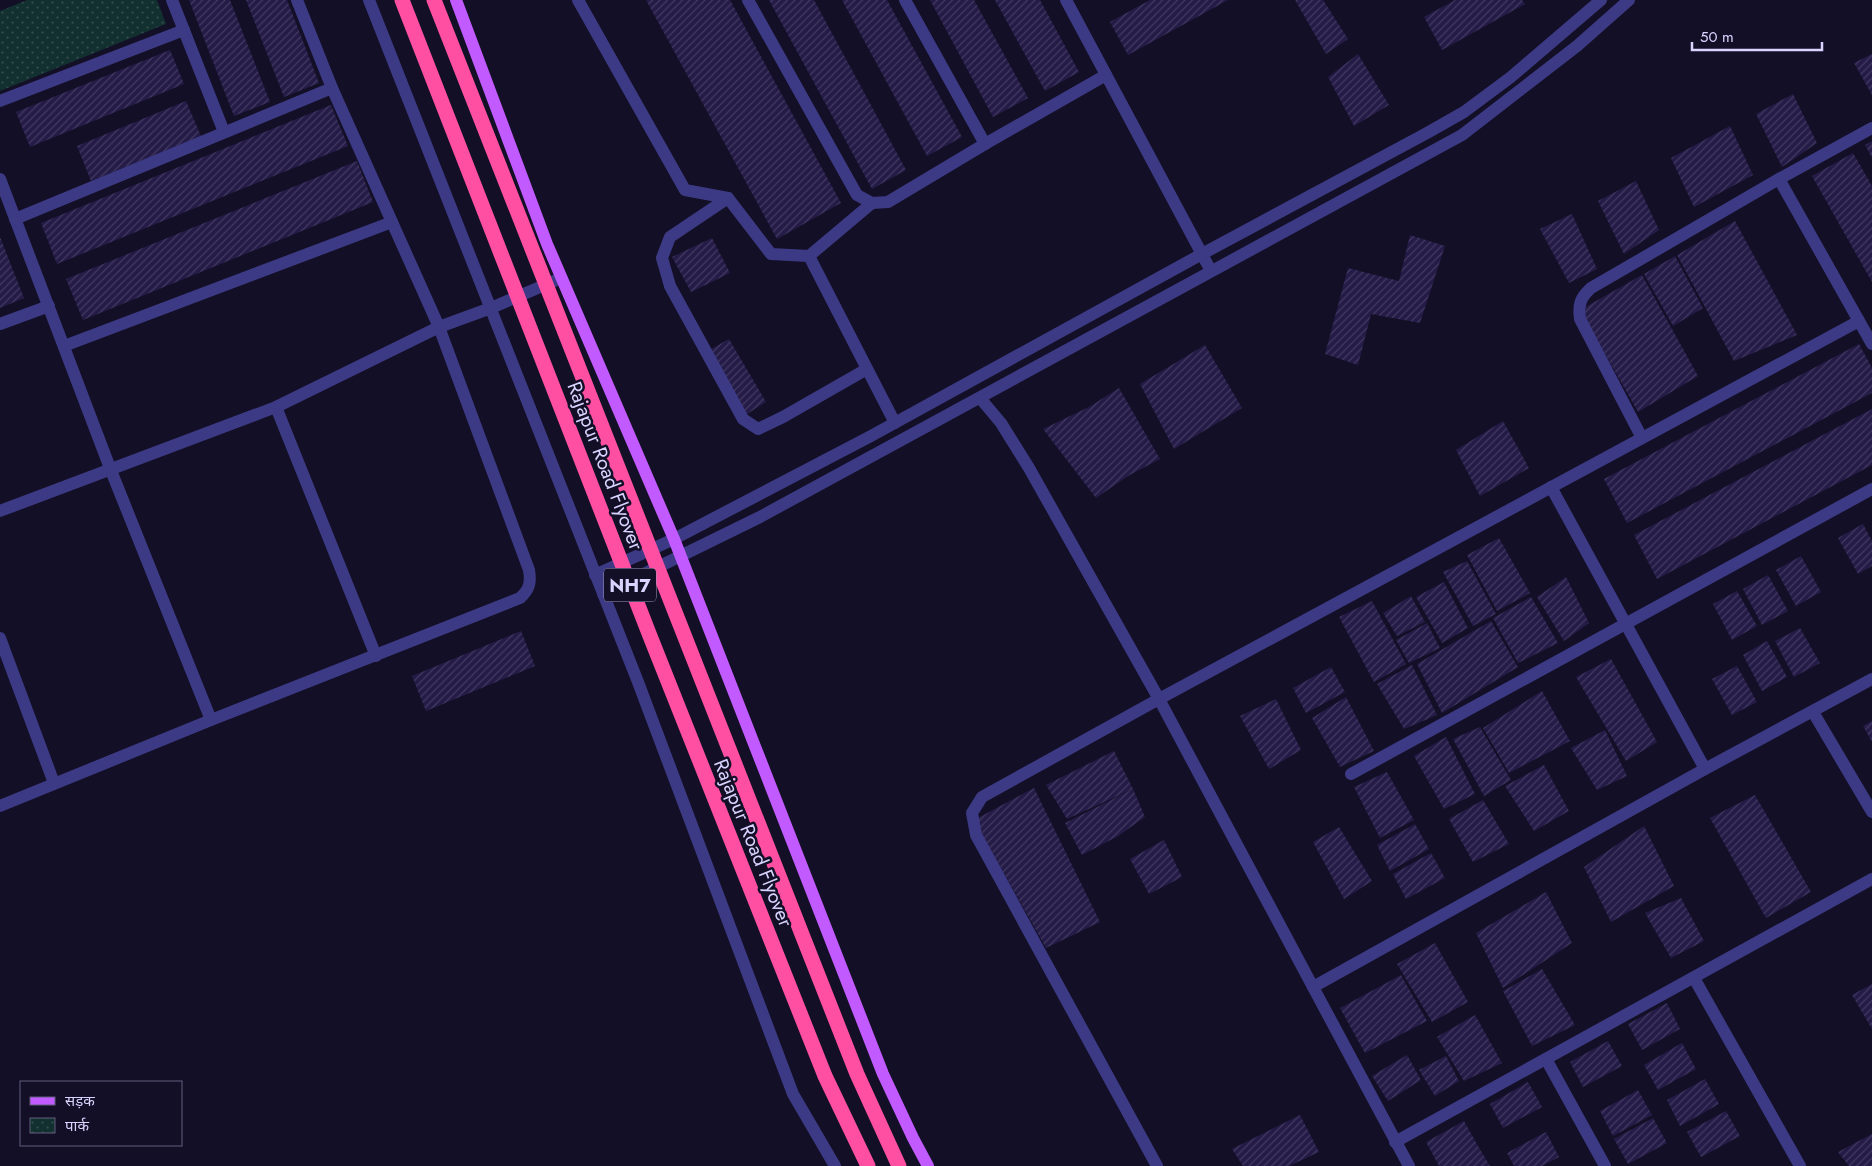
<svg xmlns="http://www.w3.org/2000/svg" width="1872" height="1166" font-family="Jost,'Noto Sans Devanagari',sans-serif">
<defs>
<pattern id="park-dots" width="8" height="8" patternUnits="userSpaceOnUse" patternTransform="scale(1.25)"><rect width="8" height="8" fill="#12302f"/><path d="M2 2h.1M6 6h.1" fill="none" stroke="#344d4e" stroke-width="1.8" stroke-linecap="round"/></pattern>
<pattern id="building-hatch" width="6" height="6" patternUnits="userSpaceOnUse" patternTransform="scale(1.25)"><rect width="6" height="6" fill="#241b47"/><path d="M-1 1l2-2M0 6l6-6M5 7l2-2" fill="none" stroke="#433b63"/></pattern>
</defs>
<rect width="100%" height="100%" fill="#130f26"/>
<polygon fill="url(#park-dots)" points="27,0 157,0 166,24 0,91 0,11"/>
<g fill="url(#building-hatch)">
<polygon points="189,0 230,0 270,102 234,116"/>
<polygon points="246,0 287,0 319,83 284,97"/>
<polygon points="646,0 730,0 841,203 777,239"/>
<polygon points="769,0 814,0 906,170 872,189"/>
<polygon points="842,0 887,0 962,137 927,156"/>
<polygon points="930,0 974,0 1028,98 993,117"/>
<polygon points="995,0 1040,0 1079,72 1045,91"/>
<polygon points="1150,0 1228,0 1128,55 1110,22"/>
<polygon points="1295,0 1323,0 1348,39 1326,54"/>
<polygon points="1455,0 1522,0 1525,4 1442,50 1424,17"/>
<polygon points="170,50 184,84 30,147 16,112"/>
<polygon points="1358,54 1389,105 1354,126 1328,77"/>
<polygon points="1872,54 1872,95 1854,63"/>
<polygon points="1793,94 1817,143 1782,167 1756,114"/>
<polygon points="186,101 201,136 91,181 77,146"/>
<polygon points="331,105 348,146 57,264 41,223"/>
<polygon points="1730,126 1753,175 1694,207 1671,158"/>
<polygon points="1872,141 1872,158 1865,145"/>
<polygon points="1853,153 1872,186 1872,282 1812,176"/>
<polygon points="357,161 373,202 83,320 66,279"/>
<polygon points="1636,181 1659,230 1624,254 1598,201"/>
<polygon points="1572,214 1597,269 1569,283 1540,229"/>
<polygon points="1735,221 1797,335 1734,361 1677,255"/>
<polygon points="1410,235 1445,246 1420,323 1371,314 1358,365 1325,354 1348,268 1399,281"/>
<polygon points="0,237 24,298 0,308"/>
<polygon points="712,238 730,273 691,292 672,257"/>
<polygon points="1675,256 1703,308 1673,326 1644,274"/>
<polygon points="1642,275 1698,376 1638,412 1580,310"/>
<polygon points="729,339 766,402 744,416 706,352"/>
<polygon points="1859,344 1872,368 1872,393 1627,523 1604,479"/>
<polygon points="1205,345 1242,408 1174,449 1140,384"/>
<polygon points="1119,388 1160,459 1128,476 1096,498 1043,429 1089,407"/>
<polygon points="1872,409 1872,465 1657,579 1634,535"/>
<polygon points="1503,421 1529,468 1480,496 1456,450"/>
<polygon points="1863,524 1872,541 1872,566 1858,574 1838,538"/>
<polygon points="1499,538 1530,593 1497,611 1467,555"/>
<polygon points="1801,556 1821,592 1796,606 1776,570"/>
<polygon points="1467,561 1496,614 1473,626 1443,572"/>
<polygon points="1768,575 1788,611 1762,625 1743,589"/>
<polygon points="1566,577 1589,623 1564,641 1537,597"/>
<polygon points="1444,582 1468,628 1442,643 1416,597"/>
<polygon points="1737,591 1757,626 1732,640 1713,604"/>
<polygon points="1411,596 1425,622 1397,636 1383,613"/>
<polygon points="1531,597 1558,643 1518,663 1493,618"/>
<polygon points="1372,601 1406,664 1374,682 1339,617"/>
<polygon points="1491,621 1518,667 1442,713 1417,664"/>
<polygon points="1427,623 1440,648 1409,663 1396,640"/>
<polygon points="1800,628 1820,663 1794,677 1775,641"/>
<polygon points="521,631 535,666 426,711 412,676"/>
<polygon points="1767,641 1787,677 1762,691 1743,655"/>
<polygon points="1611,659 1657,742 1626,761 1576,677"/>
<polygon points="1412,665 1437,715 1404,729 1377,684"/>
<polygon points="1737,666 1757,702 1732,715 1712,679"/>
<polygon points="1331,667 1345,692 1306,713 1293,688"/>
<polygon points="1542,691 1570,741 1509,773 1483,728"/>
<polygon points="1346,697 1374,751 1340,767 1312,718"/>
<polygon points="1276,699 1301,750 1269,769 1240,716"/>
<polygon points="1872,721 1872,742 1863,726"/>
<polygon points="1480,727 1511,780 1484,796 1453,739"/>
<polygon points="1605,730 1627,776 1597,790 1571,748"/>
<polygon points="1446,737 1475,794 1444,809 1414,756"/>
<polygon points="1114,751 1133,789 1067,819 1046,785"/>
<polygon points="1544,765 1569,811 1534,831 1505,786"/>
<polygon points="1387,772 1414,820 1380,838 1354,787"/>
<polygon points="1034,788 1100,922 1046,948 974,820"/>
<polygon points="1133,789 1145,817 1118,836 1082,855 1065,823"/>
<polygon points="1755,795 1811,892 1766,918 1710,818"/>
<polygon points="1483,800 1509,844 1473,862 1449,819"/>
<polygon points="1415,824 1429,849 1390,871 1377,845"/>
<polygon points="1644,826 1674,886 1611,922 1584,867"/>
<polygon points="1339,827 1372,881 1344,899 1313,842"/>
<polygon points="1164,840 1182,877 1149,894 1130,859"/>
<polygon points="1431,853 1445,878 1406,899 1393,874"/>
<polygon points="1546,892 1572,943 1503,988 1476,933"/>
<polygon points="1681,898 1704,941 1671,958 1645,913"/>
<polygon points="1435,943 1468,1002 1432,1022 1397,964"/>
<polygon points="1542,969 1575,1025 1532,1046 1503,991"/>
<polygon points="1401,975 1427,1021 1365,1053 1340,1008"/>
<polygon points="1872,984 1872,1029 1852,995"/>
<polygon points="1667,1003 1680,1029 1642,1050 1628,1024"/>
<polygon points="1475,1015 1502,1063 1464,1081 1437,1037"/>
<polygon points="1608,1041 1622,1066 1583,1087 1570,1062"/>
<polygon points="1682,1043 1696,1069 1658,1090 1644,1065"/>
<polygon points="1407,1055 1421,1080 1388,1101 1372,1076"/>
<polygon points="1446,1056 1459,1081 1435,1096 1419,1070"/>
<polygon points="1705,1079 1719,1104 1680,1126 1667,1100"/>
<polygon points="1528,1082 1542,1107 1503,1128 1490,1104"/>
<polygon points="1638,1090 1652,1115 1613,1136 1600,1111"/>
<polygon points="1726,1111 1740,1136 1701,1157 1687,1132"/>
<polygon points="1300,1115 1319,1152 1289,1166 1243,1166 1232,1149"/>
<polygon points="1653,1118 1667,1143 1628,1164 1614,1139"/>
<polygon points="1464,1121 1478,1146 1490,1166 1439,1166 1426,1142"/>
<polygon points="1546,1132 1559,1157 1542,1166 1514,1166 1507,1153"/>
<polygon points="1872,1134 1872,1166 1849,1166 1838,1152"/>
</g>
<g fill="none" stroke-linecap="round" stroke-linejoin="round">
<g stroke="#3d3a85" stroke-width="12">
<polyline points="172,0 224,132"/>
<polyline points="369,0 638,682 793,1094 835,1166"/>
<polyline points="578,0 685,190 728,198 771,254 809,256 895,423"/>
<polyline points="748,0 857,195 872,203 888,202 985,144"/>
<polyline points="905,0 985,144 1106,75"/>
<polyline points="1066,0 1211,271"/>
<polyline points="0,101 184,30"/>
<polyline points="0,179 110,468 211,720"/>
<polyline points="1779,179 1859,321"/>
<polyline points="728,198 670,237 662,258 670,286 743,419 758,429 783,417 867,369"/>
<polyline points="15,219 332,88"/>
<polyline points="809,256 872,203"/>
<polyline points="0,324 49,306"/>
<polyline points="1872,344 1859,321 1159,699 1313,987 1705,769 1872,679"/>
<polyline points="64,346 392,222"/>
<polyline points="980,398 1001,423 1029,468 1159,699 982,797 972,813 976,835 1157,1166"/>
<polyline points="276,407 376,656"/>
<path d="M1642,438l-62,-119c-2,-14 0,-21 11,-31l188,-109 93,-51"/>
<polyline points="1551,487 1705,769"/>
<polyline points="0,511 276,407 439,327 491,308 561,278"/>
<polyline points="595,575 674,539 871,436 1202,254 1427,133 1464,112 1511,77 1601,0"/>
<polyline points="603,594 760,517 1462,135 1577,46 1629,0"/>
<polyline points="0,638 54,783"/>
<polyline points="1813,712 1872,812"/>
<polyline points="1351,774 1872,489"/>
<path d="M0,806l211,-86 309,-122c10,-9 11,-16 9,-28l-90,-243 -107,-239 -35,-88"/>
<polyline points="1694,978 1800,1166"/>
<polyline points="1313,987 1409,1166"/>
<polyline points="1546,1059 1605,1166"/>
<polyline points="1395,1142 1872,879"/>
</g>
<polyline stroke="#c25bff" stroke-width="12" points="456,0 547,244 674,539 883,1074 913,1138 928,1166"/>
<g stroke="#ff4fa3" stroke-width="15">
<polyline points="402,0 650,636 825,1076 868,1166"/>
<polyline points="434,0 857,1074 899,1166"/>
</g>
</g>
<g text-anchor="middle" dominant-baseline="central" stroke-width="5" stroke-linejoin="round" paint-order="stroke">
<rect fill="#130f26" stroke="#9e99be" stroke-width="1" x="604" y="568.5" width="52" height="33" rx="4"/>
<g font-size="19" font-weight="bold" fill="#d9d4ff">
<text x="630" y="585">NH7</text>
</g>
<g font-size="20" fill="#d9d4ff" stroke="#130f26">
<text transform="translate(605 466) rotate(69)">Rajapur Road Flyover</text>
<text transform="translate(753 843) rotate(68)">Rajapur Road Flyover</text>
</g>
</g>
<rect x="20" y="1081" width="162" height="65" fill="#130f26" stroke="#625e7d"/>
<rect x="30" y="1097" width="25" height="8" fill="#c25bff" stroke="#625e7d"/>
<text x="65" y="1106" font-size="15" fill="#d9d4ff">सड़क</text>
<rect x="30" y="1118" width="25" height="15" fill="url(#park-dots)" stroke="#625e7d"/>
<text x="65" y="1131" font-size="15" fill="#d9d4ff">पार्क</text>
<path d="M1692 42v8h130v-8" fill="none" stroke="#d9d4ff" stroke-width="2.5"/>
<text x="1700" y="42" font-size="15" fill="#d9d4ff" stroke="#130f26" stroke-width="4" paint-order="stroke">50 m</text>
</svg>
